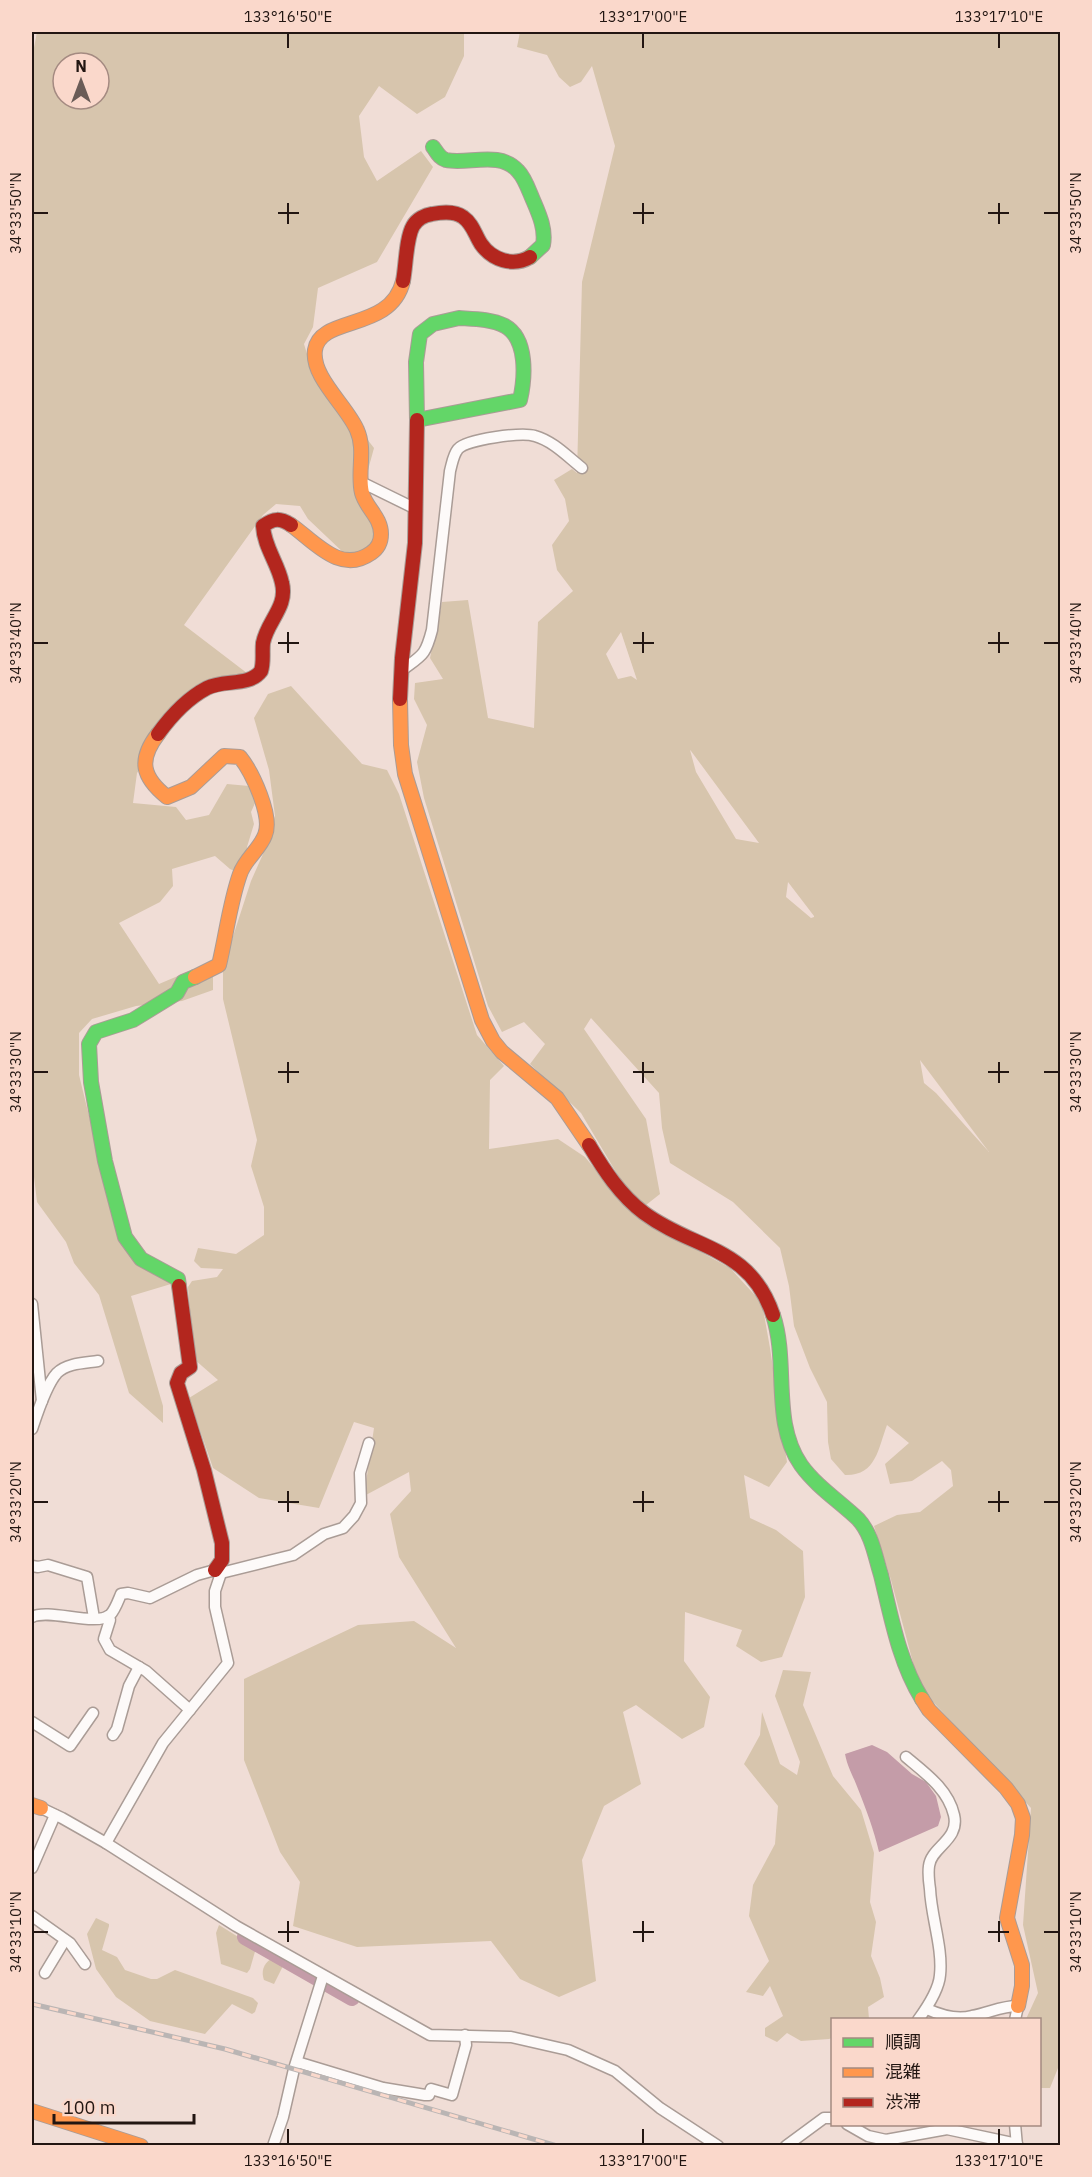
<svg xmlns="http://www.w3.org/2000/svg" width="1092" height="2177" font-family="'IBM Plex Sans','Noto Sans JP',sans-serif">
<rect width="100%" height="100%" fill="#f0ddd6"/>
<g fill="#d7c5ad" fill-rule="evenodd">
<path d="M37,32h427v24l-19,41 -28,17 -38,-28 -20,30 5,41 13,24 44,-30 12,16 -56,95 -59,26 -5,39 -9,17 7,23 63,81 -6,22 -1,23 -5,13 15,30 -1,19 -29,1 -39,-37 -8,-13 -24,-2 -13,11 -79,110 76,58 -43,3 -25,15 -55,72 -4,30 43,4 10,13 23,-5 18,-31 22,2 7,15 -5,11 3,12 -7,23 2,24 -2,6 -17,-8 -15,-13 -43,13 1,17 -13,16 -41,21 40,61 54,-23v29l-31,11 -46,5 -44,13 -13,14v42l40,163 52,46 -40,12 32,110v17l-34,-30 -30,-98 -25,-32 -8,-21 -29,-40 -5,-42v-1102zM63,63h36v36h-36z"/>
<path d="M520,32h540v2036h-2l-8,20h-10v-68l-14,-1 12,-26 -15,-68 8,-117 -107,-116 -8,-18 -25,-94 -17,-54 23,-11 23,-3 33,-26 -2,-16 -9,-9 -30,20 -22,3 -5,-20 24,-21 -22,-18c-9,24 -11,51 -42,50l-14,-16 -3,-17 -1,-40 -17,-34 -16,-42 -5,-40 -9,-38 -47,-46 -63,-39 -8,-35 -3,-35 -68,-75 -7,11 62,90 14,75 -14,11 -20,-16 -45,-76 -51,-49 15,-20 -21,-22 -22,10 -14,-26 -64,-208 -7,-36 10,-37 -13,-26 1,-16 28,-4 -13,-21 12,-56 26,-2 20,118 46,10 4,-106 35,-31 -16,-21 -5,-25 17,-24 -4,-22 -11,-19 18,-11 5,4 5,-191 33,-136 -23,-80 -11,16 -11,5 -11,-10 -12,-22 -30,-8zM621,632l16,48 -6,-4 -13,3 -12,-25zM690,750l1,1 68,92 -23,-4 -40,-67zM788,882l26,34v1l-3,1 -25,-21zM920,1060l69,92 -53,-59 -12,-10z"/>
<polygon points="291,686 362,764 387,770 399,794 477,1035 504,1066 490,1080 489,1149 558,1139 585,1157 623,1203 646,1222 730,1268 762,1303 770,1348 787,1462 769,1487 744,1475 750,1518 776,1530 803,1551 805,1597 782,1657 761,1662 736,1646 742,1630 685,1612 684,1661 710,1697 704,1727 682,1739 636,1705 623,1712 641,1784 604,1806 582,1860 596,1981 559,1997 520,1979 491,1941 357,1947 293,1926 300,1882 280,1852 244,1760 244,1679 358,1625 414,1621 456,1648 399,1557 390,1514 411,1491 409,1472 364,1496 374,1428 354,1422 319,1508 259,1498 213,1468 189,1398 218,1380 194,1359 188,1287 192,1281 217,1277 223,1269 201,1268 194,1261 198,1248 236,1254 264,1235 264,1207 251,1166 257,1140 223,999 223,967 251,881 267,845 275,816 269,770 254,718 268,694"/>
<polygon points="783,1670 811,1672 803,1705 833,1776 861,1810 874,1853 870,1902 876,1922 871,1956 880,1978 884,1997 868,2007 869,2019 832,2020 832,2038 829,2039 801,2041 787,2033 777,2042 765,2036 765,2028 783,2016 770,1986 763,1996 746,1992 769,1961 749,1916 753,1885 775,1844 778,1806 744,1764 760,1735 762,1712 780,1764 797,1775 800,1762 775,1696"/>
<polygon points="96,1918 109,1924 109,1926 102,1950 117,1957 125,1970 151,1979 157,1979 175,1970 253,1998 258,2003 255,2012 252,2014 232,2004 205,2034 150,2021 116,1997 96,1969 87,1934"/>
<polygon points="219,1925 256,1948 250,1969 247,1973 221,1964 216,1933"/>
<path d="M271,1959l13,5 -10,20 -10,-4c-3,-8 -1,-16 7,-21z"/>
</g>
<path fill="#c49ca8" d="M872,1745l15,7 25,22 14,8 10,14 5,21 -3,9 -59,26c-5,-22 -13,-43 -21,-63 -5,-14 -10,-20 -13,-35z"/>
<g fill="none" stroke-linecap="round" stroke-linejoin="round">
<polyline stroke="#c49ca8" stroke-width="16" points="245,1937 352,1998"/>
<defs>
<g id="street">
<polyline points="361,482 416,509"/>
<path d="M401,671c21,-16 24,-14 31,-41l18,-159c2,-7 3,-16 8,-22 9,-10 64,-17 77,-13 18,5 33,21 47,32"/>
<polyline points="32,1304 42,1401"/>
<path d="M32,1429c5,-15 14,-44 25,-56 10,-10 28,-10 41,-12"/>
<polyline points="32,1566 38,1567 48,1565 87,1577 94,1618"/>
<polyline points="221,1573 293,1555 324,1534 343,1528 354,1516 361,1503 360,1473 369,1443"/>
<polyline points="108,1616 110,1620 104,1639 110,1650 146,1671 190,1710"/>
<path d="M32,1617c17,-9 63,10 78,-2 5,-5 8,-14 11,-21l7,-1 22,5 47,-23 18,-5 6,3 -6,18v16l13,56 -65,80 -57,100"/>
<polyline points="32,1722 70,1746 93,1713"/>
<polyline points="113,1735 117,1729 129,1686 139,1667"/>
<path d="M906,1757c19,16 42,32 48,58 6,25 -23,32 -25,51 -1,7 0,16 1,23 1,27 13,59 10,86 -1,14 -14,34 -22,45"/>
<polyline points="41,1808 62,1818 106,1843 236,1926 430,2035 511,2037 568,2050 615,2071 660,2108 718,2146"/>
<polyline points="32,1868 55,1815"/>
<polyline points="32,1916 70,1943 85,1964"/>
<polyline points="45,1973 65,1940"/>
<path d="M927,2009c13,6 30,11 45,7 17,-3 29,-10 46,-10l-3,14"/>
<polyline points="297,2062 383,2088 425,2095 429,2095 431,2089 452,2095 466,2045 465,2035"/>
<polyline points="847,2124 868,2136 886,2140 947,2129 1017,2144"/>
<polyline points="1015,2124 1017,2146"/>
<polyline points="273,2146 283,2117 294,2069 323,1976"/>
<polyline points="786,2146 824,2118 832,2118"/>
</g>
<g id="fast">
<path d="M433,147c4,5 6,11 13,13 21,5 54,-10 72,11 7,7 11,20 15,29 6,14 13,29 10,45l-13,12"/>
<path d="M459,318c15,1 32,1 46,8 23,13 20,52 15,74l-103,20 -1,-58 4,-28 13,-10z"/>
<polyline points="179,1286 178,1279 141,1259 125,1237 105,1161 91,1082 89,1044 96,1032 133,1020 177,993 183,982 195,977"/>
<path d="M773,1315c16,48 -2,107 28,150 15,21 38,36 57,54 14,15 17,37 23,56 10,41 18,87 41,124"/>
</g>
<g id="slow">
<path d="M291,525c23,16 49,50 80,28 6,-4 10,-11 10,-19 0,-17 -15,-26 -19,-41 -5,-21 4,-43 -5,-63 -10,-24 -46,-53 -42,-80 5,-35 76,-18 88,-69"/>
<polyline points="400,699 401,745 405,774 482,1020 493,1041 502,1052 557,1098 589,1145"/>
<path d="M158,734c-20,26 -16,43 9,63l24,-10 33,-31 16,1c12,15 33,59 25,78 -5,14 -20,24 -25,39 -10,28 -14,62 -21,91l-24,12"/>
<polyline points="922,1699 929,1710 1006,1788 1018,1804 1023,1818 1022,1835 1007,1918 1022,1965 1022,1986 1018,2006"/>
<polyline points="32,1805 41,1808"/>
<polyline points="32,2111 141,2146"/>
</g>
<g id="jam">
<path d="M403,281c3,-15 3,-43 10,-55 4,-7 12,-11 19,-12 10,-2 23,-3 31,3 10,7 12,18 18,27 11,16 32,23 49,13"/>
<polyline points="400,699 402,658 415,543 417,420"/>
<path d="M158,734c13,-18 30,-36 49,-46 17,-9 42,-1 54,-17 3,-9 1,-18 2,-28 4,-22 25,-36 19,-60 -4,-20 -18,-36 -19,-57 11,-8 17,-8 28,-1"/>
<path d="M589,1145c15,25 31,50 55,68 50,37 106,33 129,102"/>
<polyline points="179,1286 190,1367 181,1373 177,1383 204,1470 222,1543 222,1560 215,1570"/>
</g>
</defs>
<use href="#street" stroke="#aa9c96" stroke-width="13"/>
<use href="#fast" stroke="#aa9c96" stroke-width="16"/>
<use href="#slow" stroke="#aa9c96" stroke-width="16"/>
<use href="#jam" stroke="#aa9c96" stroke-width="16"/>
<use href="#street" stroke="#fdfaf9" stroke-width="10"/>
<use href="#fast" stroke="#63d668" stroke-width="14"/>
<use href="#slow" stroke="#ff974d" stroke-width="14"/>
<use href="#jam" stroke="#b3261e" stroke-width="14"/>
<defs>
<polyline id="rail" points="32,2004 225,2049 557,2146"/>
</defs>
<use href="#rail" stroke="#bab5b4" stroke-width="5"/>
<use href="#rail" stroke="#fad8cb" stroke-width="3" stroke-dasharray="9" stroke-linecap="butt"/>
</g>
<path fill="none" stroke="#221612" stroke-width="2" d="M288,33v15M643,33v15M999,33v15M288,203v21M643,203v21M999,203v21M33,213h15M278,213h21M633,213h21M988,213h21M1044,213h15M288,632v21M643,632v21M999,632v21M33,643h15M278,643h21M633,643h21M988,643h21M1044,643h15M288,1062v21M643,1062v21M999,1062v21M33,1072h15M278,1072h21M633,1072h21M988,1072h21M1044,1072h15M288,1491v21M643,1491v21M999,1491v21M33,1502h15M278,1502h21M633,1502h21M988,1502h21M1044,1502h15M288,1921v21M643,1921v21M999,1921v21M33,1932h15M278,1932h21M633,1932h21M988,1932h21M1044,1932h15M288,2129v15M643,2129v15M999,2129v15"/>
<rect width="1092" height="2177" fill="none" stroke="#fad8cb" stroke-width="66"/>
<rect x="831" y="2018" width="210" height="108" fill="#fad8cb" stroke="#a48a81" stroke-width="1.5"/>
<rect x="843" y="2038" width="30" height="9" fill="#63d668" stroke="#a48a81" stroke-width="1.5"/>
<text x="885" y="2048" font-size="18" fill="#221612">順調</text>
<rect x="843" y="2068" width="30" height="9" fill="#ff974d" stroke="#a48a81" stroke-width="1.5"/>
<text x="885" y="2078" font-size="18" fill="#221612">混雑</text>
<rect x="843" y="2098" width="30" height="9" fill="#b3261e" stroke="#a48a81" stroke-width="1.5"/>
<text x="885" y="2108" font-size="18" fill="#221612">渋滞</text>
<g transform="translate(81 81)"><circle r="28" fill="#fad8cb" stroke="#a48a81" stroke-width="1.5"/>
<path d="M0-4.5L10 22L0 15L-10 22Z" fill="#6a5c57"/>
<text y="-9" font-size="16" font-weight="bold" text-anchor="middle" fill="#221612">N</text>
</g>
<path d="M54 2114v9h140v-9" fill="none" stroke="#221612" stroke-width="3"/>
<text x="63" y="2114" font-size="18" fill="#221612" stroke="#fad8cb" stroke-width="4.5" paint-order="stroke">100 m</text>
<rect x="33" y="33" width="1026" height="2111" fill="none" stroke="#221612" stroke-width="2"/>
<g font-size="15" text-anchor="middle" fill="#221612">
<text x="288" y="22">133°16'50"E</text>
<text x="643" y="22">133°17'00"E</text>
<text x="999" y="22">133°17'10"E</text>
<text transform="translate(16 213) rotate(-90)" y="5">34°33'50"N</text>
<text transform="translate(1076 213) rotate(-90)" y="5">34°33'50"N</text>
<text transform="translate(16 643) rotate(-90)" y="5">34°33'40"N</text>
<text transform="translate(1076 643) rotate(-90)" y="5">34°33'40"N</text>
<text transform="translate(16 1072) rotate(-90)" y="5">34°33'30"N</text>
<text transform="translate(1076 1072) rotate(-90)" y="5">34°33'30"N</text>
<text transform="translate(16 1502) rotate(-90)" y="5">34°33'20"N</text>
<text transform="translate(1076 1502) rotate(-90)" y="5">34°33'20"N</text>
<text transform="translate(16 1932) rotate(-90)" y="5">34°33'10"N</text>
<text transform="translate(1076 1932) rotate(-90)" y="5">34°33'10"N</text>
<text x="288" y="2166">133°16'50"E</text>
<text x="643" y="2166">133°17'00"E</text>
<text x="999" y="2166">133°17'10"E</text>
</g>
</svg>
